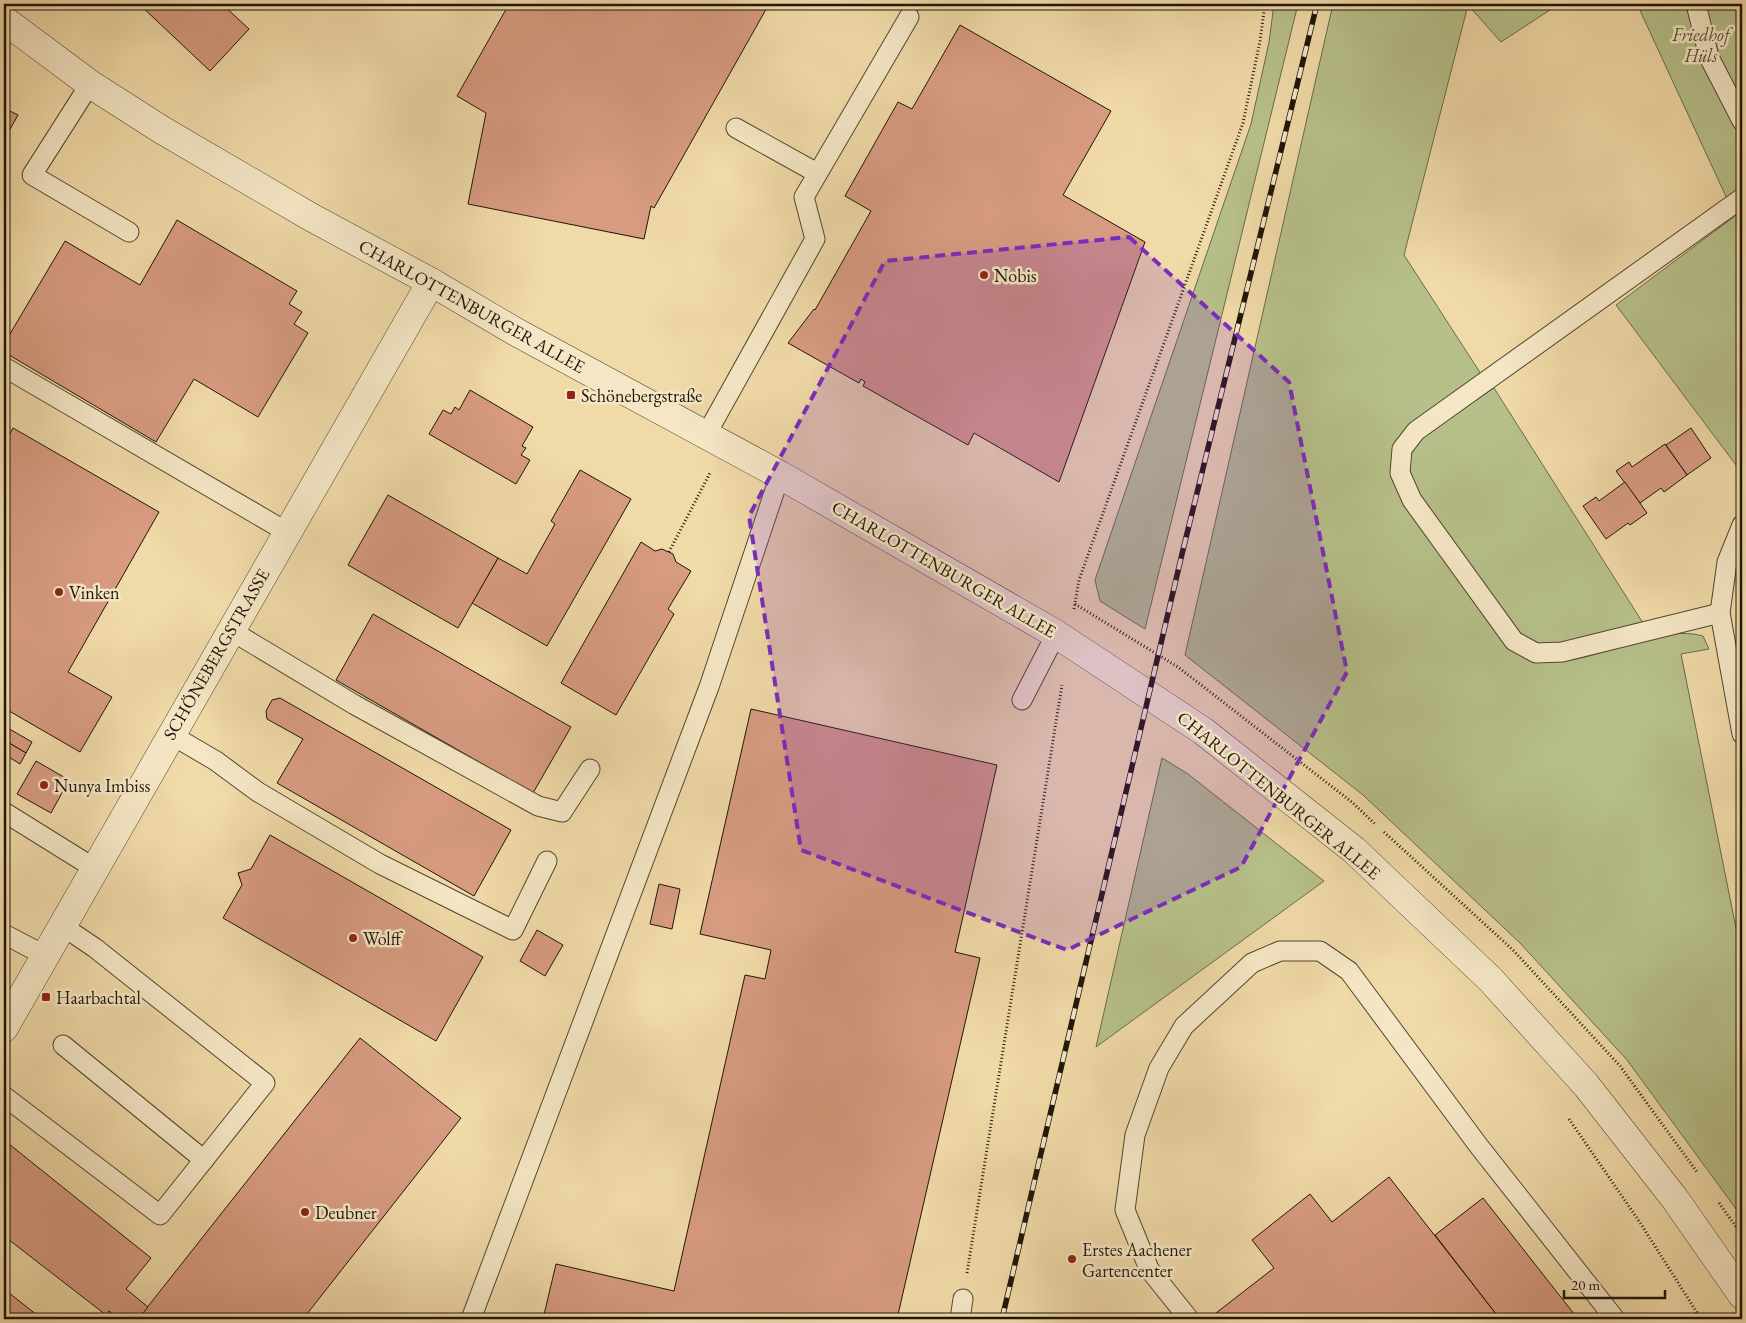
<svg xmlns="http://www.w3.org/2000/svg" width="1746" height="1323" font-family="'EB Garamond',serif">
<rect width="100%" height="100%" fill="#f0daa8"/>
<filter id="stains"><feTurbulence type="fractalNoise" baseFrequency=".004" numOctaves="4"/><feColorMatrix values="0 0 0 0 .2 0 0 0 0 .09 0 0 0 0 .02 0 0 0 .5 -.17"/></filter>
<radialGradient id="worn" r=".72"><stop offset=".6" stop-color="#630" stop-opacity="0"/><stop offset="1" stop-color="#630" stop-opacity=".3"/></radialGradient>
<g fill="#b7c08a" stroke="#6b6a49">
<polygon points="1274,4 1298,4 1145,629 1100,601 1095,580 1251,124 1269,42"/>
<path d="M1333,4h226l-58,38 -33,-37 -64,250 77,119 -73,52 -17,49 141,186c10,0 21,1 31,0 42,-4 100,-37 140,-25l6,13 -28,5 61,304v259l-115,-157 -107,-117 -157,-148 -178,-140z"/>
<polygon points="1637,4 1742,4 1742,473 1616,305 1735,216"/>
<polygon points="1494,388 1643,623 1562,643 1535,645 1518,633 1420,496 1409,471 1411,451 1424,436 1441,423"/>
<polygon points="1162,758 1188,774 1324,881 1096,1047"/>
</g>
<g fill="#d79b81" stroke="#1f1508">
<polygon points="139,4 222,4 249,29 210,71"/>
<polygon points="509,4 769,4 654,208 651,206 644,239 468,204 486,113 457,96"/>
<polygon points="960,25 1111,111 1063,195 1145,242 1059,482 974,433 968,445 863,386 865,382 861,379 859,383 788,343 814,309 815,310 871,211 845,196 898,102 912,109"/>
<polygon points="4,108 18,115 4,140"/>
<polygon points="177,220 297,291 289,304 302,312 294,324 308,333 258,417 194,379 156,442 4,352 4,344 65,241 140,285"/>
<polygon points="470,390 533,427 522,446 526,448 521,455 530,460 516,484 429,434 443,410 451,414 455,407 459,410"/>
<polygon points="13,428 159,512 68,672 112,697 80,752 4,708 4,444"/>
<polygon points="1691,428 1711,458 1687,475 1666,445"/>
<polygon points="1665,444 1687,475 1664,492 1661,488 1640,503 1616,471 1629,462 1632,467"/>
<polygon points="580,470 631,499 547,646 472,603 498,558 527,574 555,524 551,521"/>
<polygon points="1625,482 1647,513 1630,525 1628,523 1606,539 1583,506 1596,497 1599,501"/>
<polygon points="388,495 498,558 458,628 348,565"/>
<polygon points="641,542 655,551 662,549 673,554 676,562 691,571 668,609 674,614 616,715 561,683"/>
<polygon points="373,614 571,727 533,793 336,680"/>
<polygon points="280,698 511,830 474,896 277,783 303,739 267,719 266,711 272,700"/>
<polygon points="751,709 997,765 955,952 980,958 897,1319 543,1319 556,1264 674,1291 745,975 765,979 771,950 700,934"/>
<polygon points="6,727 32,742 26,753 4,740"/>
<polygon points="4,740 26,753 20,764 4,754"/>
<polygon points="36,761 69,780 51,813 17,794"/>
<polygon points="270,835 483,957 436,1041 223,918 242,885 238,873 251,869"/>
<polygon points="659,884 680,889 672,929 650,924"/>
<polygon points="537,930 563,945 545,976 520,961"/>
<polygon points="360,1038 461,1118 303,1319 138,1319"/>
<polygon points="9,1144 151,1258 126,1289 148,1307 138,1319 119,1319 109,1311 106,1315 4,1236 4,1150"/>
<polygon points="1389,1177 1500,1319 1221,1319 1216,1313 1274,1268 1252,1240 1310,1194 1332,1222"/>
<polygon points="1483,1198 1578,1319 1500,1319 1435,1235"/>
<polygon points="4,1289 42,1319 4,1319"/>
</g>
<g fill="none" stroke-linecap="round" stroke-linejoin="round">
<defs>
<g id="lane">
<polyline points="1696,4 1709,57 1742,121"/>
<polyline points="90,84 32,175 129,232"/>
<polyline points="736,128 817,173"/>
<polyline points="4,367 287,532"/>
<polyline points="706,435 815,239 804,197 909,17"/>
<polyline points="1742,525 1727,562 1720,613 1742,734"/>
<polyline points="1720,613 1562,652 1536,653 1514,641 1412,500 1400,473 1402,449 1416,431 1742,198"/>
<polyline points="230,630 355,705 538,806 562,812 590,769"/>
<polyline points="1022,700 1056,634"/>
<polyline points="170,734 216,761 258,792 380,864 513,930 547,861"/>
<polyline points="4,812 94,868"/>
<polyline points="4,934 44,955"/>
<polyline points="63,1045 204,1160"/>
<polyline points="4,1096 160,1215 265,1083 95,948 61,925"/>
<polyline points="471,1319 709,687 780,475"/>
<polyline points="960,1319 963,1299"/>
<polyline points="1189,1319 1149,1269 1125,1210 1135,1135 1159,1068 1184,1026 1252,963 1280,951 1320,951 1349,971 1478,1145 1615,1319"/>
</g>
<g id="street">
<polyline points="4,20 90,84 162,130 309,216 431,282 516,332 780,475 1056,634 1203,731 1354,850 1490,979 1586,1085 1675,1199 1742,1295"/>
<polyline points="4,1028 431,282"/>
</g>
</defs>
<use href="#lane" stroke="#534630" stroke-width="21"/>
<use href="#street" stroke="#534630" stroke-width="29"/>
<g stroke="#1f1508" stroke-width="3" stroke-dasharray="1 2.5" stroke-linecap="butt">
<polyline points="669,552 710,473"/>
<polyline points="1075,604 1178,667 1353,803 1375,824"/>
<polyline points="1074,609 1079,580 1243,123 1260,41 1265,4"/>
<polyline points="1384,832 1513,950 1620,1066 1697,1172"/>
<polyline points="1569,1119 1639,1221 1701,1319"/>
<polyline points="1719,1203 1742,1235"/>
<polyline points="967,1273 1062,685"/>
</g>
<use href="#lane" stroke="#f5e7c6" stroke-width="19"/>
<use href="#street" stroke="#f5e7c6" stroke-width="28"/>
<defs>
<polyline id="rail" points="1002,1319 1182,554 1317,4"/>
</defs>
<use href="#rail" stroke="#1f1508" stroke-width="5.5"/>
<use href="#rail" stroke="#f5e7c6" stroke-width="4" stroke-dasharray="11" stroke-linecap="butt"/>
</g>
<path fill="#7b2cbf" fill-opacity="0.2" stroke="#7b2cbf" stroke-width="4" stroke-dasharray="10 6" stroke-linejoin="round" d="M1129,237l160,145 58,290 -106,195 -174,83 -266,-100 -52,-334 136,-255z"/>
<g fill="#8f2418" stroke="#f5e7c6" stroke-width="2">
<circle cx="984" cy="275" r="5"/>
<rect x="566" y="390" width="10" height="10" rx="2.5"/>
<circle cx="59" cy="592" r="5"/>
<circle cx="44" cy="785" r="5"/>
<circle cx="353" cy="938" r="5"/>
<rect x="41" y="992" width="10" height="10" rx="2.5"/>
<circle cx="305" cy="1212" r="5"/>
<circle cx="1072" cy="1259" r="5"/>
</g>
<g text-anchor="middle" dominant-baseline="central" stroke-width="5" stroke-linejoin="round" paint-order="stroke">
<g font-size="18" font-style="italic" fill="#545136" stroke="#f5e7c6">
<text x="1701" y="34">Friedhof<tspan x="1701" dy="21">Hüls</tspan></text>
</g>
<g font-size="18" fill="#1f1508" stroke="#f5e7c6" text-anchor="start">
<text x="994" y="275">Nobis</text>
<text x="581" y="395">Schönebergstraße</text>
<text x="69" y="592">Vinken</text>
<text x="54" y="785">Nunya Imbiss</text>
<text x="363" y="938">Wolff</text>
<text x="56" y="997">Haarbachtal</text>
<text x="315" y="1212">Deubner</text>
<text x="1082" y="1249">Erstes Aachener<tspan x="1082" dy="21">Gartencenter</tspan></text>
</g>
<g font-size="18" fill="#1f1508" stroke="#f5e7c6">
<text transform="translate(472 306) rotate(29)">CHARLOTTENBURGER ALLEE</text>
<text transform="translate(944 569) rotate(30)">CHARLOTTENBURGER ALLEE</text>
<text transform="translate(216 654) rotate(-60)">SCHÖNEBERGSTRASSE</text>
<text transform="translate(1279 795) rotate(39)">CHARLOTTENBURGER ALLEE</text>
</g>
</g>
<rect width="1746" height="1323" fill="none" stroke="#f0daa8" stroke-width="20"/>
<rect x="5" y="5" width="1736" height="1313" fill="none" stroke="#1f1508" stroke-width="2.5"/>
<rect x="10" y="10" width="1726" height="1303" fill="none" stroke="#1f1508"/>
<path d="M1564 1290v8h101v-8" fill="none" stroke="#1f1508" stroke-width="2.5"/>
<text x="1571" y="1290" font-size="15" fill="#1f1508" stroke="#f5e7c6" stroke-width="4" paint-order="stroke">20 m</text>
<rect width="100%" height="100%" filter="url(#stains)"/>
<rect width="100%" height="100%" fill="url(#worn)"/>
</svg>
